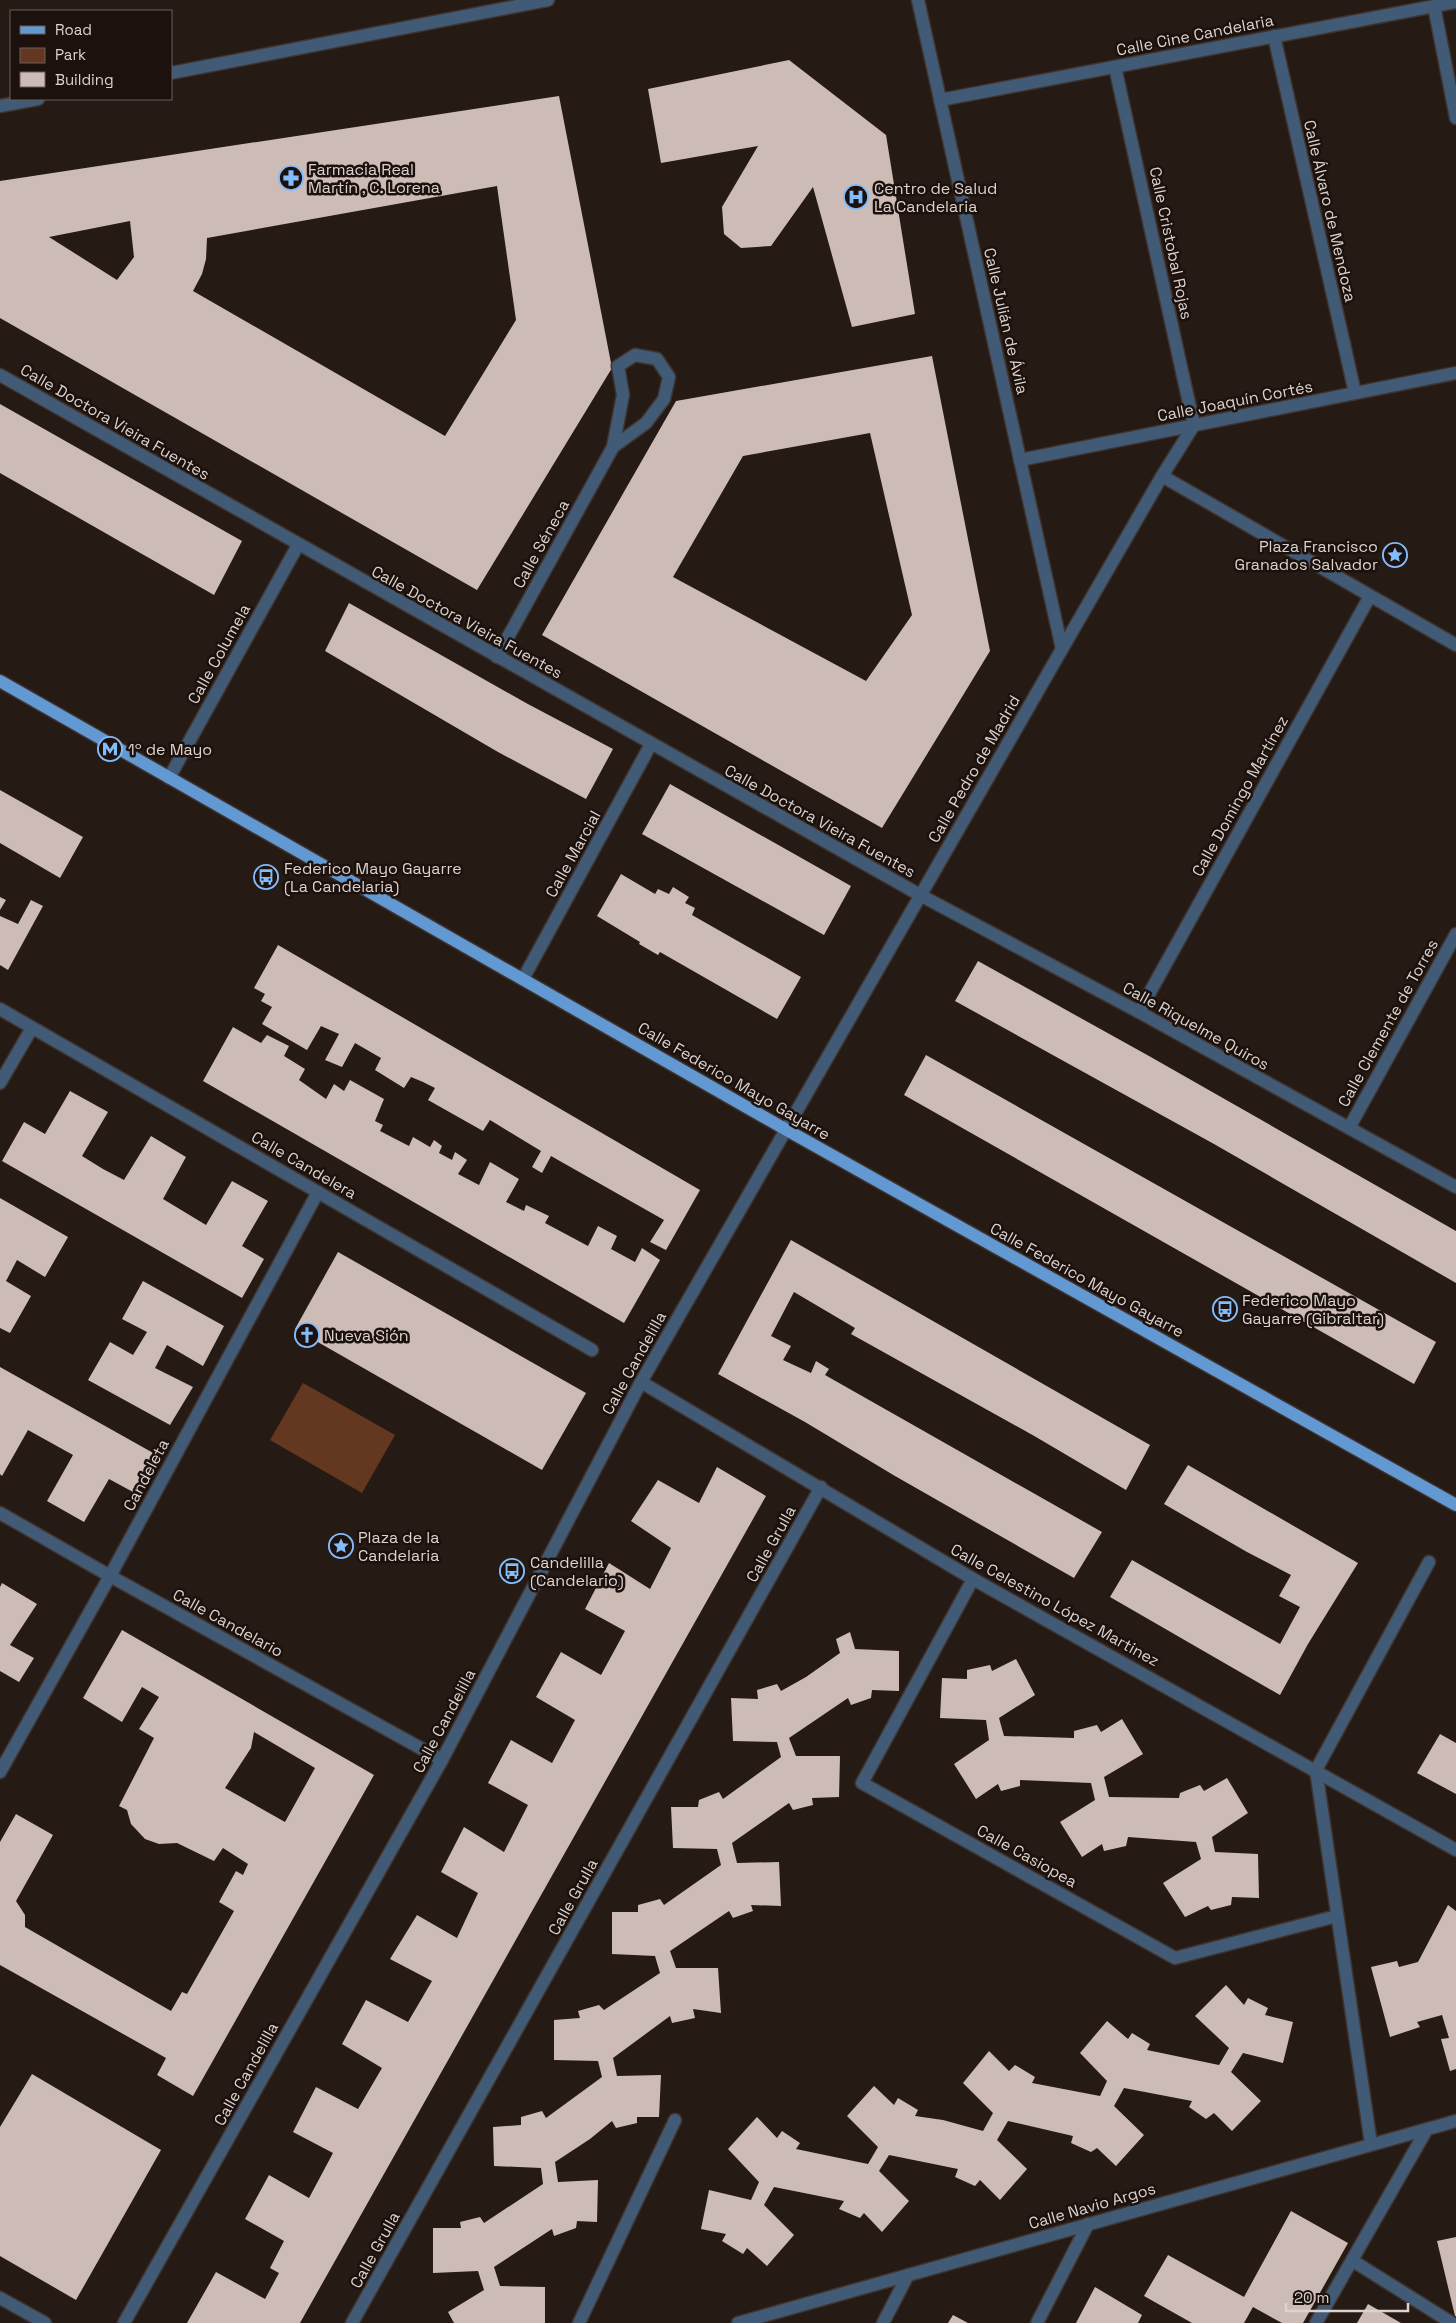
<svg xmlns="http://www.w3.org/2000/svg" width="1456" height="2323" font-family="'Space Grotesk',sans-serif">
<rect width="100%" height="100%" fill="#261a15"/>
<polygon fill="#643720" points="303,1383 395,1435 362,1493 270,1440"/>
<g fill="#cdbcb5" fill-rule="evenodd">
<polygon points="789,60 886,135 915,314 852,327 813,187 771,246 741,248 724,234 722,207 758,146 661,163 648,89"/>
<path d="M559,96l53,272 -135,222 -477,-272v-137zM497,186l19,134 -71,116 -252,-145 9,-17 4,-15 1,-21zM130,221l4,36 -17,23 -68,-43z"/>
<path d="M932,356l58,295 -108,177 -340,-193 134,-234zM870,433l42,182 -46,66 -193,-104 70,-121z"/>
<polygon points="0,404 242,541 214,595 0,473"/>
<polygon points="349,603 526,703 613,749 586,799 498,752 325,651"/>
<polygon points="670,784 851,886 824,935 642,834"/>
<polygon points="0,790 83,837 60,878 0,843"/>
<polygon points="621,874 655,894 658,889 669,894 673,887 689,897 685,903 695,908 692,915 801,977 777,1019 660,952 658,955 639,944 640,942 597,916"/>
<polygon points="0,897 6,900 0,910"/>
<polygon points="31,900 43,906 8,970 0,965 0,916 18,924"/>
<polygon points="278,945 700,1190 666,1250 650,1242 664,1220 551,1156 542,1173 532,1167 541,1151 490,1120 483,1131 428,1100 435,1088 423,1082 411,1077 404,1088 375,1070 381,1058 355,1043 342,1067 325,1060 339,1034 321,1026 307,1050 262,1024 272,1007 261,1001 265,994 254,988"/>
<polygon points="978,961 1149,1056 1456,1231 1456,1283 1214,1144 955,1001"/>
<polygon points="233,1027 261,1043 267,1035 289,1046 284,1056 305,1069 299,1080 326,1099 334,1084 344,1091 350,1080 384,1099 375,1121 383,1125 380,1131 409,1146 413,1137 430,1147 434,1140 442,1146 439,1153 452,1160 455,1152 467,1160 458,1174 479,1185 490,1162 519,1179 506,1202 524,1211 526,1205 549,1216 545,1223 588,1246 598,1226 617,1236 611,1249 635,1262 642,1248 660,1260 624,1323 203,1081"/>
<polygon points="926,1055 1436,1342 1414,1384 904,1095"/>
<polygon points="70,1091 108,1112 82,1156 103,1169 124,1180 151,1136 186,1157 163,1199 206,1225 232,1181 268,1201 242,1246 264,1259 242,1298 2,1161 24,1122 45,1134"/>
<polygon points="0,1198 68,1237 45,1277 17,1260 6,1281 31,1296 10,1333 0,1328"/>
<polygon points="791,1240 1150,1445 1126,1490 1036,1437 851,1334 855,1328 794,1292 771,1336 791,1346 783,1360 811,1373 816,1361 829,1369 825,1375 1102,1532 1074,1578 895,1476 805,1422 718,1374"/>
<polygon points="338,1252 586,1393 542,1470 295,1329"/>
<polygon points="143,1281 224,1326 203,1366 167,1345 155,1368 193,1387 170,1425 88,1380 110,1342 133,1355 147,1332 122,1319"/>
<polygon points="0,1367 155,1454 133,1492 109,1479 84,1522 47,1501 73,1455 28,1430 2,1476 0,1474"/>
<polygon points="1188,1465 1358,1563 1308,1644 1280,1695 1110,1597 1132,1560 1280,1644 1300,1607 1279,1596 1291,1575 1247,1552 1164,1504"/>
<polygon points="717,1467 766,1496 300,2323 187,2323 216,2272 265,2299 279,2273 270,2268 284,2241 245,2219 269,2175 309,2198 333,2153 293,2132 316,2087 358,2109 382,2068 342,2044 366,2000 408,2022 432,1981 390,1959 417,1915 457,1938 478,1893 441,1872 464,1827 504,1852 528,1805 488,1783 511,1740 552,1763 575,1720 536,1697 561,1652 601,1675 625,1631 585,1609 609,1563 650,1589 671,1548 631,1521 658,1480 699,1503"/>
<polygon points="2,1583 37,1604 10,1645 34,1658 19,1682 0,1671 0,1587"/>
<path d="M122,1630l252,145 -181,321 -36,-21 9,-17 -166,-93v-123l16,-28 37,21 -37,66 9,14v12l146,84 11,-19 5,2 47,-83 -15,-9 17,-31 7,4 5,-11 -25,-16 -9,13 -37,-18 -18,1 -14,-5 -14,-15 -4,-14 -8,-4 35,-68 -15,-9 20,-32 -17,-10 -20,35 -39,-24zM254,1732l61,36 -30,54 -60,-34 26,-40z"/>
<polygon points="850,1632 855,1649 899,1651 899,1691 872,1690 871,1698 851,1705 848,1698 789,1738 796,1756 840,1756 839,1797 812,1798 813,1805 793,1810 789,1803 732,1843 737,1863 779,1862 781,1906 751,1905 753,1911 733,1918 729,1911 670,1951 676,1968 718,1968 721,2013 693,2009 695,2018 672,2023 670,2016 613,2058 617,2076 661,2075 659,2117 637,2117 637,2123 616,2128 612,2121 590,2139 555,2162 558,2182 598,2180 597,2222 577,2221 576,2228 554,2236 552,2229 494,2267 500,2286 545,2287 545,2323 454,2323 448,2312 484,2290 478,2271 433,2273 433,2228 461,2228 460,2222 480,2217 484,2223 543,2184 541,2168 494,2166 493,2127 521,2125 521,2117 542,2111 546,2118 602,2077 598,2061 554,2060 554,2020 580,2018 578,2011 599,2005 604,2010 660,1973 655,1956 612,1954 612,1912 638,1912 638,1905 660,1899 664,1905 721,1865 717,1849 673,1848 671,1807 698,1807 699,1800 719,1792 723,1799 781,1757 777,1742 733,1741 731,1698 758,1699 757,1690 777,1684 781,1691 806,1677 840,1653 836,1639"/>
<polygon points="1016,1659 1035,1695 999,1718 1004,1736 1074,1738 1074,1731 1097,1725 1101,1732 1122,1719 1143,1754 1104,1777 1109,1797 1179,1798 1180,1793 1200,1785 1204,1791 1227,1778 1248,1813 1212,1837 1215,1852 1258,1854 1259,1898 1232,1897 1231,1905 1211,1910 1208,1906 1185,1917 1163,1883 1201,1859 1196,1842 1128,1837 1126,1846 1104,1851 1102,1844 1082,1857 1060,1822 1095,1800 1091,1783 1020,1780 1020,1786 1001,1791 998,1784 976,1799 954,1764 989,1740 986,1720 940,1718 942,1678 967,1679 967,1670 990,1665 992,1671"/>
<polygon points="1440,1734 1456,1743 1456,1794 1417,1773"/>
<polygon points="1448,1905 1456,1911 1456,2069 1450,2071 1441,2039 1449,2038 1442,2015 1417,2022 1420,2027 1390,2037 1371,1967 1397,1961 1399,1967 1418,1962"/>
<polygon points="1226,1985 1244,2005 1248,1998 1268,2008 1265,2015 1293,2022 1283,2063 1243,2053 1231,2072 1261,2101 1232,2131 1214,2113 1206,2119 1189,2107 1192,2101 1124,2088 1114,2106 1144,2135 1116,2166 1097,2148 1091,2152 1071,2143 1073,2136 1008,2121 997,2140 1027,2169 1000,2200 980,2180 975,2186 955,2177 958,2169 889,2155 879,2171 909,2201 882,2232 864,2213 860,2218 839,2209 844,2201 774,2187 764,2205 794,2235 767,2266 747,2248 743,2254 722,2241 726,2234 701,2229 709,2190 751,2200 759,2182 728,2149 757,2117 777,2138 782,2131 800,2143 796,2149 868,2164 878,2147 847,2116 874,2086 894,2105 898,2098 918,2110 915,2116 943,2120 983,2131 993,2113 963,2083 989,2051 1009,2071 1015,2065 1035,2077 1032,2083 1100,2096 1107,2081 1080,2053 1107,2021 1128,2039 1132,2033 1150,2044 1147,2050 1219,2065 1229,2048 1195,2016"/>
<polygon points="32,2074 161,2150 76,2300 0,2256 0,2127"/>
<polygon points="1291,2211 1348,2243 1303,2323 1282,2323 1253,2307 1244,2323 1192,2323 1144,2296 1168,2255 1244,2297"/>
<polygon points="1456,2237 1456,2316 1455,2316 1437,2241"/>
<polygon points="1095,2287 1142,2315 1138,2323 1076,2323"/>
<polygon points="1368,2304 1401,2323 1357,2323"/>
<polygon points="953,2315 968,2323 948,2323"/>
</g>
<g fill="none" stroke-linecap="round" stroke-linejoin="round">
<defs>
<g id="pedestrian">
<polyline points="940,100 998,89"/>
<polyline points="1344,344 1355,393"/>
<polyline points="1183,376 1194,425"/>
<polyline points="523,979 651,744"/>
<polyline points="1139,1012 1370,596"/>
<polyline points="1349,1128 1456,934"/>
<polyline points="110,1576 442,1760"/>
<polyline points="973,1579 862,1783 1175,1958 1337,1916"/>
<polyline points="1316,1770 1429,1562"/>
<polyline points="1353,2261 1452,2323"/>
<polyline points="579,2323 675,2120"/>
<polyline points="883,2323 908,2275"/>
</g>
<g id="minor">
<polyline points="918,0 1062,649"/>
<polyline points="1434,6 1456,118"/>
<polyline points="1274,36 1344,344"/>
<polyline points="1115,67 1183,376"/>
<polyline points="998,89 1456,2"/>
<polyline points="0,375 920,895 1139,1012 1456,1187"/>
<polyline points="1020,460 1456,373"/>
<polyline points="1162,476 1456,645"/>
<polyline points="497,657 613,447 623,395 618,366 635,355 657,359 669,377 664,399 646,423 613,447"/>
<polyline points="169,778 298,545"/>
<polyline points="0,1009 592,1350"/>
<polyline points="0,1083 32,1028"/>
<polyline points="641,1382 973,1579 1456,1850"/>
<polyline points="0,1513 110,1576"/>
<polyline points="1316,1770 1371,2144"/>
<polyline points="0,1772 110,1576 318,1192"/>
<polyline points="0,2298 45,2323"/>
<polyline points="124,2323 442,1760 641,1382 1062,649 1162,476 1194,425"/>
<polyline points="352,2323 821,1487"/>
<polyline points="738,2323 1456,2121"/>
<polyline points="1037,2323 1088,2224"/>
<polyline points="1316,2323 1427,2129"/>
</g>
<g id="tertiary">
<polyline points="171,73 548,0"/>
<polyline points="0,106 38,99"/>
</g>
<polyline id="primary" points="0,681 785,1129 1456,1505"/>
</defs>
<use href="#pedestrian" stroke="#3f342f" stroke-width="15"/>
<use href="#minor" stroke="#3f342f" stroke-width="15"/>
<use href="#tertiary" stroke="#3f342f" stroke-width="15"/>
<use href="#primary" stroke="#3f342f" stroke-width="15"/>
<use href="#pedestrian" stroke="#415b77" stroke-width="12"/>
<use href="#minor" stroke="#415b77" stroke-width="12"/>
<use href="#tertiary" stroke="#415b77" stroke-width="12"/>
<use href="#primary" stroke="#6299d3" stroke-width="12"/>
</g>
<defs>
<symbol id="pharmacy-ring" viewBox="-11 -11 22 22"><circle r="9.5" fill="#1c110c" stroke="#82bcfa" stroke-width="1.5"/><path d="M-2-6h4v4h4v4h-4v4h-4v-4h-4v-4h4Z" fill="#82bcfa"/></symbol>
<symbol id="hospital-ring" viewBox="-11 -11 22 22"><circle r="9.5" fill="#1c110c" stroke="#82bcfa" stroke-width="1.5"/><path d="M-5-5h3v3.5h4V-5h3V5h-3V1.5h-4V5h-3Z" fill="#82bcfa"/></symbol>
<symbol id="sight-ring" viewBox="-11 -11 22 22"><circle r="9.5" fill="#1c110c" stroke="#82bcfa" stroke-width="1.5"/><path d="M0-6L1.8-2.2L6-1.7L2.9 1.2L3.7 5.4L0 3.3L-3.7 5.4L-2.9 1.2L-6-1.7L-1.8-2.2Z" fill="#82bcfa"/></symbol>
<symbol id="metro-ring" viewBox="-11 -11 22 22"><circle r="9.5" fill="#1c110c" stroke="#82bcfa" stroke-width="1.5"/><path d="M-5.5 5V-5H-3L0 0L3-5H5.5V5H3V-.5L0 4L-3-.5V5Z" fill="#82bcfa"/></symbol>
<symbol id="bus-ring" viewBox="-11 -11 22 22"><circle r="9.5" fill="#1c110c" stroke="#82bcfa" stroke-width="1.5"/><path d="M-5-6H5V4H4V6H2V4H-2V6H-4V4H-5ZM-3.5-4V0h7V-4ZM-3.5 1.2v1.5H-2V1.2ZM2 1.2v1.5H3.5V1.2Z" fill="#82bcfa"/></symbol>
<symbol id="church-ring" viewBox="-11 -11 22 22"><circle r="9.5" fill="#1c110c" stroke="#82bcfa" stroke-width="1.5"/><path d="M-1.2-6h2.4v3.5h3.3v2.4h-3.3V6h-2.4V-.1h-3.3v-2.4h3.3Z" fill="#82bcfa"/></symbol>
</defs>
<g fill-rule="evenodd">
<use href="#pharmacy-ring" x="277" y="164" width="28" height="28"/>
<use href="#hospital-ring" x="842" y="183" width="28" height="28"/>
<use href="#sight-ring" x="1381" y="541" width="28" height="28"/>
<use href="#metro-ring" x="96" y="735" width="28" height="28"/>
<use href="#bus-ring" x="252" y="863" width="28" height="28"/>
<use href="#bus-ring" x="1211" y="1295" width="28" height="28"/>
<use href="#church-ring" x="293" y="1321" width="28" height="28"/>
<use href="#sight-ring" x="327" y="1532" width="28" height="28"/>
<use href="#bus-ring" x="498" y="1557" width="28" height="28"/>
</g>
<g text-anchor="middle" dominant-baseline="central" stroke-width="5" stroke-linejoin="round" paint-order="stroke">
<g font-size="16" fill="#dbd3cf" stroke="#1c110c">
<text transform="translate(1195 35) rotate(-11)">Calle Cine Candelaria</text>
<text transform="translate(1330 211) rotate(77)">Calle Álvaro de Mendoza</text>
<text transform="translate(1171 243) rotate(78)">Calle Cristobal Rojas</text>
<text transform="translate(1006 321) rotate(77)">Calle Julián de Ávila</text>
<text transform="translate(1235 401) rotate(-11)">Calle Joaquín Cortés</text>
<text transform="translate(115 422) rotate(30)">Calle Doctora Vieira Fuentes</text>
<text transform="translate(541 544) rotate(-61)">Calle Séneca</text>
<text transform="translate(467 622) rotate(29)">Calle Doctora Vieira Fuentes</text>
<text transform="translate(219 654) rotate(-61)">Calle Columela</text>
<text transform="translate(974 769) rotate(-60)">Calle Pedro de Madrid</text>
<text transform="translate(1240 796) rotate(-61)">Calle Domingo Martínez</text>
<text transform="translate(820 821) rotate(29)">Calle Doctora Vieira Fuentes</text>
<text transform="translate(573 854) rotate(-61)">Calle Marcial</text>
<text transform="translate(1388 1023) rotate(-61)">Calle Clemente de Torres</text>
<text transform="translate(1196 1026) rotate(29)">Calle Riquelme Quiros</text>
<text transform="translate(734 1081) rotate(30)">Calle Federico Mayo Gayarre</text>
<text transform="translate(304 1165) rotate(30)">Calle Candelera</text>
<text transform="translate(1087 1280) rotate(29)">Calle Federico Mayo Gayarre</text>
<text transform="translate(634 1363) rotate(-61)">Calle Candelilla</text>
<text transform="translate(146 1475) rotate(-62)">Candeleta</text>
<text transform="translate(771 1544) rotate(-61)">Calle Grulla</text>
<text transform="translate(1055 1605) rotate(29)">Calle Celestino López Martinez</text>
<text transform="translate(228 1623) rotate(29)">Calle Candelario</text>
<text transform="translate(444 1721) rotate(-62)">Calle Candelilla</text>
<text transform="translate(1027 1856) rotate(29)">Calle Casiopea</text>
<text transform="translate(573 1897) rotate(-61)">Calle Grulla</text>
<text transform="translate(246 2074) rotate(-61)">Calle Candelilla</text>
<text transform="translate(1092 2206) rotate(-16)">Calle Navio Argos</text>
<text transform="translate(375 2250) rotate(-61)">Calle Grulla</text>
</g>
<g font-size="16" fill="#dbd3cf" stroke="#1c110c" text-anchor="start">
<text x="308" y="169">Farmacia Real<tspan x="308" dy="18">Martín , C. Lorena</tspan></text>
<text x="874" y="188">Centro de Salud<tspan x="874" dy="18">La Candelaria</tspan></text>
<text x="1378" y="546" text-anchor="end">Plaza Francisco<tspan x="1378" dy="18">Granados Salvador</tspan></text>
<text x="128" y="749">1º de Mayo</text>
<text x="284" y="868">Federico Mayo Gayarre<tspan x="284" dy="18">(La Candelaria)</tspan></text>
<text x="1242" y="1300">Federico Mayo<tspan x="1242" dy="18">Gayarre (Gibraltar)</tspan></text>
<text x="324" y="1335">Nueva Sión</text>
<text x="358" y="1537">Plaza de la<tspan x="358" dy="18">Candelaria</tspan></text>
<text x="530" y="1562">Candelilla<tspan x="530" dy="18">(Candelario)</tspan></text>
</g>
</g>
<rect x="10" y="10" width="162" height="90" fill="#1c110c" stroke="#685f5a"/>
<rect x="20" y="26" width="25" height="8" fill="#6299d3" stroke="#685f5a"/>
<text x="55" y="35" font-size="15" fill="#dbd3cf">Road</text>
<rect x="20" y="48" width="25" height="15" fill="#643720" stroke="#685f5a"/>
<text x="55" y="60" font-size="15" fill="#dbd3cf">Park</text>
<rect x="20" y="72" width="25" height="15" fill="#cdbcb5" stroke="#685f5a"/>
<text x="55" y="85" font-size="15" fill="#dbd3cf">Building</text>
<path d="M1286 2303v8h122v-8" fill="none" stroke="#dbd3cf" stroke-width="2.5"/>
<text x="1294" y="2303" font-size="15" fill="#dbd3cf" stroke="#1c110c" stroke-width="4" paint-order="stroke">20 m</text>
</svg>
